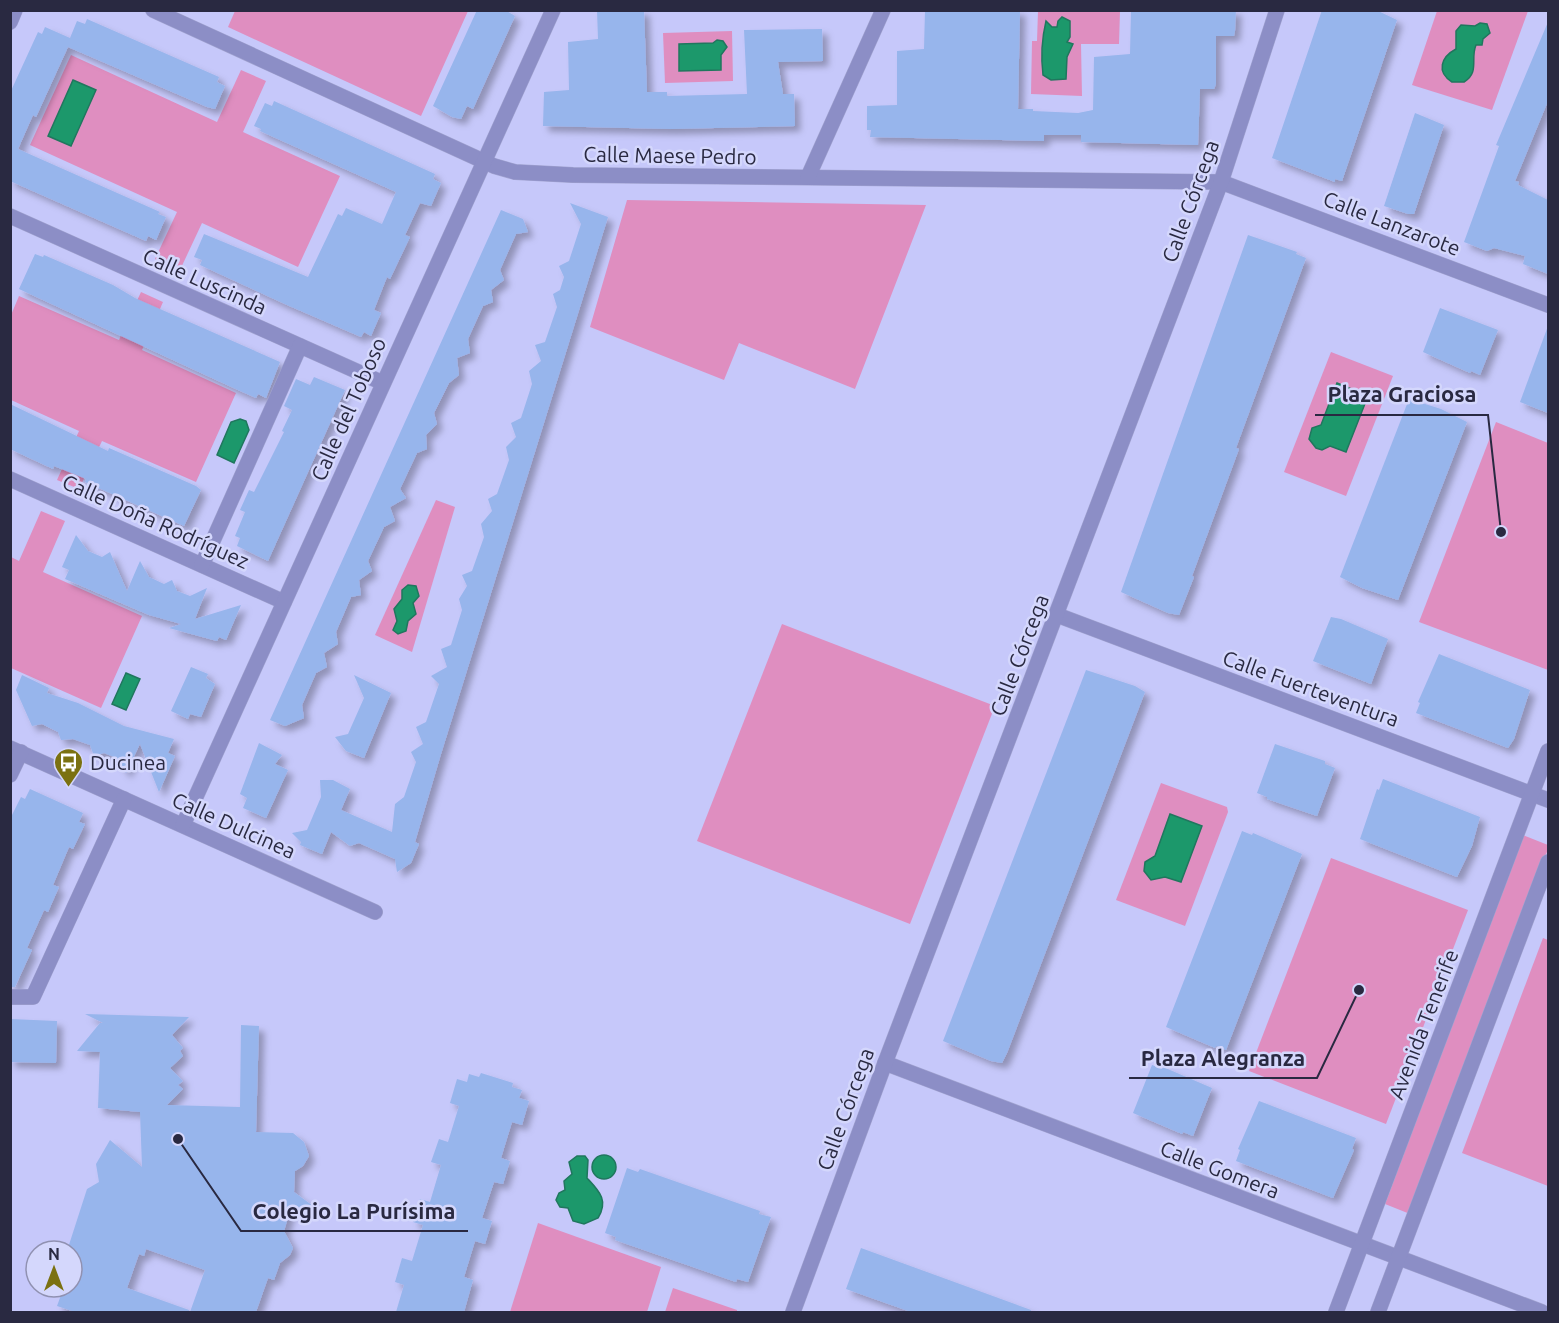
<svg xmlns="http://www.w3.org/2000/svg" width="1559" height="1323" font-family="Ubuntu,sans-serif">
<defs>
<filter id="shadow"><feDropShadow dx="5.5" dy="5.5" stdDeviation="3" flood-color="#0004"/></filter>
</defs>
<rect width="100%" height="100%" fill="#c6c8fa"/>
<g fill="#df8ec0">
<polygon points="235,11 235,10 468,11 421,116 228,27"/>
<polygon points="1038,11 1120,11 1119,44 1081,44 1082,96 1031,94 1032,41 1037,41"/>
<polygon points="1437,11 1528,11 1492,110 1412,85"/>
<polygon points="732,31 733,81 665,83 663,33"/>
<polygon points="71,55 217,122 241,70 266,81 243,132 340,176 298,267 202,223 180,270 155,259 177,212 30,145"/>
<polygon points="627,200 926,205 855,389 739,343 724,380 590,327"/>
<polygon points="141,292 163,302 142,350 236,393 196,482 102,441 79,489 57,480 79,431 11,400 11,315 19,296 119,340"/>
<polygon points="1331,352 1393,376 1346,496 1284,472"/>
<polygon points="1496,422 1548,443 1548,670 1419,622"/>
<polygon points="436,500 455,507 412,652 375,635"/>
<polygon points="41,511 65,521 43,572 142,616 101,708 11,668 11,557 19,561"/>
<polygon points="782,624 995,706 910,924 697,841"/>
<polygon points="1161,783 1227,807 1228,812 1185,926 1116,900"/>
<polygon points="1523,835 1548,845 1548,849 1410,1214 1385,1204"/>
<polygon points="1331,858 1468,910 1386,1124 1249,1071"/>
<polygon points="1543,938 1548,940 1548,1186 1462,1153"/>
<polygon points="538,1223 661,1267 647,1312 510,1312"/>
<polygon points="673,1288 737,1310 737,1312 665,1312"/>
</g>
<g fill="#1c986b" stroke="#20775e" stroke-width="1.5">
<path d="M1062,17l8,4v16l-3,5 6,2 -6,13 -1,22 -15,1 -8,-5c-2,-16 -1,-37 3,-54l6,6h5l1,-6z"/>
<path d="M1480,23l7,1 3,9 -7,6 -1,6h-6c-6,14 4,27 -12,37h-12c-16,-10 -11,-25 4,-33v-18l5,-6 14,1z"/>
<polygon points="717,40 723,41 727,47 721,55 721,70 679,71 679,44 713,43"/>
<polygon points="73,80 96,90 71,146 48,136"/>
<polygon points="1337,383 1368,396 1346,452 1330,446 1322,450 1316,448 1309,439 1312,428 1321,425"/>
<polygon points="240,419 246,421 249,430 234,463 217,455 231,422"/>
<polygon points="408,585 416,586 419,596 413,603 416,614 408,621 406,631 398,634 393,630 397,621 394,609 402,599 402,590"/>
<polygon points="126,673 140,679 126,710 112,704"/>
<polygon points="1170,814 1202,826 1181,882 1165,877 1151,880 1144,871 1145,862 1155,856"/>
<circle cx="604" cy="1167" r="12"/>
<path d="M577,1156h8l3,4 -1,18c12,13 22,22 11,40l-14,6 -11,-3 -5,-13 -8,-1 -4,-7 3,-7 6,-3 -1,-9 8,-7 -3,-12z"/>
</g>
<g fill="#97b5ec" filter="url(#shadow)">
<polygon points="477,10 505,10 515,16 473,109 467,106 461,119 452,117 433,106"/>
<polygon points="597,10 644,10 647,92 667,92 667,96 747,94 744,30 822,29 823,61 778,62 783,94 794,94 795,126 671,129 543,126 544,92 569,90 568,42 598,39"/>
<polygon points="925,10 1020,10 1018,109 1033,109 1033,111 1078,113 1093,110 1094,57 1130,54 1131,10 1236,10 1235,31 1234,36 1216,36 1216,84 1214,89 1200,89 1198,145 1081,142 1081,135 1044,135 1044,141 870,137 871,130 867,130 867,106 897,105 897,51 924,49"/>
<polygon points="1322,10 1376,10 1397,20 1342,181 1335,179 1335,182 1272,158"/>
<polygon points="87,19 219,77 217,82 225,86 215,109 207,107 68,47 36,117 33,115 18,149 160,212 158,214 166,217 156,240 148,236 146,241 10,181 10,93 38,32 42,34 45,27 70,38 77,21 85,24"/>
<polygon points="1548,22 1548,101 1515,181 1519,182 1518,185 1548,200 1548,274 1523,264 1525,256 1494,248 1487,251 1464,242 1499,146 1496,145"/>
<polygon points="274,101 435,174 433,179 441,183 431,206 420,203 405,235 410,237 390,279 387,277 374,310 381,313 371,336 364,332 361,337 287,305 200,265 202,260 194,257 204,234 308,277 338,214 342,216 346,208 382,224 396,192 260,131 261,129 254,126 265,103 272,106"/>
<polygon points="1415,113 1444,125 1414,214 1408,214 1384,206"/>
<polygon points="570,203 608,217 441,754 415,842 419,844 411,863 397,872 395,859 359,843 350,846 331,832 322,854 300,845 301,842 292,833 307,830 321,797 320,780 333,780 350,789 341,810 392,832 395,804 404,797 416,762 411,752 423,744 416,727 426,722 439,684 431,676 447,667 441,649 451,645 462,610 459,599 467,586 462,575 472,571 484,537 481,524 492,511 488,499 497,494 509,460 506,447 516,437 511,423 521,418 532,384 529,371 541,361 535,345 545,342 557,307 553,294 560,290 564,277 559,266 569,261 581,224"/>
<polygon points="501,210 523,219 528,232 516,234 500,270 504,280 491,290 493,302 483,306 468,339 470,353 457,358 459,375 449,383 434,413 437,424 426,435 427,449 417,453 400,489 406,498 390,507 395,521 384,527 368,561 372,571 359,580 361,595 351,597 336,632 338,644 324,653 327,667 316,673 302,705 304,718 285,726 270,720"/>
<polygon points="1248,235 1297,252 1296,254 1306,258 1236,448 1239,449 1192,576 1194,577 1179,615 1168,613 1121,592"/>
<polygon points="35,254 43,257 44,255 113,285 135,298 280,362 266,398 258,394 256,398 238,390 19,289"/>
<polygon points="1440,308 1498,330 1480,375 1471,371 1470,373 1423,352"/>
<polygon points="1548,326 1548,413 1520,402"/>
<polygon points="314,377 345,390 268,561 237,546 240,538 235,536 245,512 240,510 249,490 254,492 284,432 282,431 292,410 284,406 296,379 310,385"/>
<polygon points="1409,399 1441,409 1467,422 1398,600 1362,588 1340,577"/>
<polygon points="10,404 108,451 109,448 196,486 201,490 184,526 85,482 86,479 54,466 53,469 10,449"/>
<polygon points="76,535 88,551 102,557 110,552 127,591 140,561 149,577 164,584 172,580 177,591 190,596 207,588 195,619 241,605 226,640 219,637 217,641 169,628 181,624 149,615 65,579 69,570 62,567"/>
<polygon points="1331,617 1341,619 1388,639 1371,684 1313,661"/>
<polygon points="1439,654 1530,690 1514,739 1508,748 1416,713 1420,703 1418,702"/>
<polygon points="191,667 208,674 206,678 215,684 201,717 190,714 188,719 171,711"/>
<polygon points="1086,670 1135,686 1145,692 1007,1053 1002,1063 991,1061 943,1041"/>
<polygon points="22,675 49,688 47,693 78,703 124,726 174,739 168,753 175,756 159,792 140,744 126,773 114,757 104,753 94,756 90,745 73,739 61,740 58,732 42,724 32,726 16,690"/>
<polygon points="354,675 391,693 364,758 346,751 335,737 348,734 364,698"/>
<polygon points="259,743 282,755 275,764 288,770 266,818 243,808 247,798 240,794"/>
<polygon points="1275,744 1325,761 1325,764 1335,768 1317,816 1267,799 1267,797 1257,793"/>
<polygon points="1383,779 1480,817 1472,846 1457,877 1360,839 1377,789 1379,790"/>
<polygon points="30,789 83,813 79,822 85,824 73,849 69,847 53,885 59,887 48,912 44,910 27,948 32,950 15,987 10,987 10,819 21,797 25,799"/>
<polygon points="1242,831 1252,835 1253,833 1302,854 1226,1050 1216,1046 1215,1048 1166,1027"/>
<polygon points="85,1014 189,1017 172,1035 183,1048 180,1051 183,1056 170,1068 183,1081 178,1085 183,1089 167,1105 240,1107 241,1025 259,1026 256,1132 293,1133 304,1142 309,1156 303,1166 295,1171 294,1192 313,1206 290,1211 284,1231 293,1248 290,1255 280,1263 274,1280 268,1278 256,1312 190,1312 205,1270 146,1249 144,1256 139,1254 127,1288 189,1310 189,1312 75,1312 57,1306 64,1287 72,1287 72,1251 67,1251 87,1189 99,1182 96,1164 110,1140 142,1167 140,1112 98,1108 100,1052 77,1051 100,1023 103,1023"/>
<polygon points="10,1019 57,1021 56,1063 10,1062"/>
<polygon points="1152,1065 1162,1069 1163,1067 1212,1088 1193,1136 1183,1132 1182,1134 1133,1113"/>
<polygon points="481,1073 513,1083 512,1087 522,1090 519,1098 529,1101 522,1125 512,1122 501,1158 510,1161 503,1184 494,1182 482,1218 492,1221 485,1244 475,1241 464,1277 473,1280 464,1312 396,1312 404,1285 395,1282 402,1258 412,1261 423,1225 413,1222 420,1199 430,1202 441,1165 431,1162 439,1139 448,1142 459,1106 450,1103 457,1079 467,1082 469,1074 479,1077"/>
<polygon points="1259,1101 1356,1138 1352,1149 1354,1150 1333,1198 1236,1161 1240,1150 1238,1149"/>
<polygon points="627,1168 638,1172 640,1169 760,1211 759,1214 771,1217 748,1282 737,1279 736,1282 615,1240 616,1237 605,1233"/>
<polygon points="861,1248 1031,1310 1031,1312 911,1312 846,1289"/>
</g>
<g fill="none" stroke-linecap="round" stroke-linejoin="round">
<defs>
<g id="street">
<polyline points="153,10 494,166 515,172 573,175 1221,182 1548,305"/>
<polyline points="10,22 15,10"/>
<polyline points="808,177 883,10"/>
<polyline points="10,216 383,383"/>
<polyline points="10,479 284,602"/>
<polyline points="202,565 300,346"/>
<polyline points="1057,615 1548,800"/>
<polyline points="10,748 375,912"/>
<polyline points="10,775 21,752"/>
<polyline points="183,825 553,10"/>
<polyline points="10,997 33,997 124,799"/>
<polyline points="885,1063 1542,1312"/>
<polyline points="793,1312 885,1063 1221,182 1277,10"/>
<polyline points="1336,1312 1548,751"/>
<polyline points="1378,1312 1548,862"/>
</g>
</defs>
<use href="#street" stroke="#a3a5d1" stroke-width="16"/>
<use href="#street" stroke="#8c8ec6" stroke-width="15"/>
</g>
<defs>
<symbol id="bus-pin" viewBox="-11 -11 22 30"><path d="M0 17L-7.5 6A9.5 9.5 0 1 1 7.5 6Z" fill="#7b7111" stroke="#d4d7fc"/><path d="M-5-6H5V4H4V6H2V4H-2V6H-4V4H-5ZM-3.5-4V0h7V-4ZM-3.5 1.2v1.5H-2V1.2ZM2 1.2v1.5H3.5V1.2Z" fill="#fff"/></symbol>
</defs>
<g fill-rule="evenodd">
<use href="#bus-pin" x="52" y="746" width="33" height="45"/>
</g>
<g text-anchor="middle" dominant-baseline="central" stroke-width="5" stroke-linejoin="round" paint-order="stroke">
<g font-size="21" fill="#292941" stroke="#d4d7fc">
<text transform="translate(670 155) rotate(1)">Calle Maese Pedro</text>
<text transform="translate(1190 201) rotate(-70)">Calle Córcega</text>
<text transform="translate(1392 223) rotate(21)">Calle Lanzarote</text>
<text transform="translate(205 281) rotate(24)">Calle Luscinda</text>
<text transform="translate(348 409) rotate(-66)">Calle del Toboso</text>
<text transform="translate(156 521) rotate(24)">Calle Doña Rodríguez</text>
<text transform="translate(1019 655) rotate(-69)">Calle Córcega</text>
<text transform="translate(1311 688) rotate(20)">Calle Fuerteventura</text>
<text transform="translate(234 825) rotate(24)">Calle Dulcinea</text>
<text transform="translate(1423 1024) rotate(-69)">Avenida Tenerife</text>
<text transform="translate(845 1109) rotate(-70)">Calle Córcega</text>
<text transform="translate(1220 1169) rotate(21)">Calle Gomera</text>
</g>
<g font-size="21" fill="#292941" stroke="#d4d7fc" text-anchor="start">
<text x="90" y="762">Ducinea</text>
</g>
</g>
<path fill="none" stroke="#292941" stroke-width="2" d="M1501 532L1488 415H1315M1359 990L1317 1078H1129M178 1139L241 1231H468"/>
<g fill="#292941" stroke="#d4d7fc" stroke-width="2">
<circle cx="1501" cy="532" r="6"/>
<circle cx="1359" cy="990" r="6"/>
<circle cx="178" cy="1139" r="6"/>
</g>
<g font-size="22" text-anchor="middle" font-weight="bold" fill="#292941" stroke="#d4d7fc" stroke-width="5" stroke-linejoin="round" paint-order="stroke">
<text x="1402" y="402">Plaza Graciosa</text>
<text x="1223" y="1066">Plaza Alegranza</text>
<text x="354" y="1219">Colegio La Purísima</text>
</g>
<rect width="1559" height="1323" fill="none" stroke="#292941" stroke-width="24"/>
<g transform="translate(54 1269)"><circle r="28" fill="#d4d7fc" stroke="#9091b1" stroke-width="1.5"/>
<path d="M0-4.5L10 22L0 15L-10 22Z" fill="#7b7111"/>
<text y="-9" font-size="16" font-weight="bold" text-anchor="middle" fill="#292941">N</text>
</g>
</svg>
